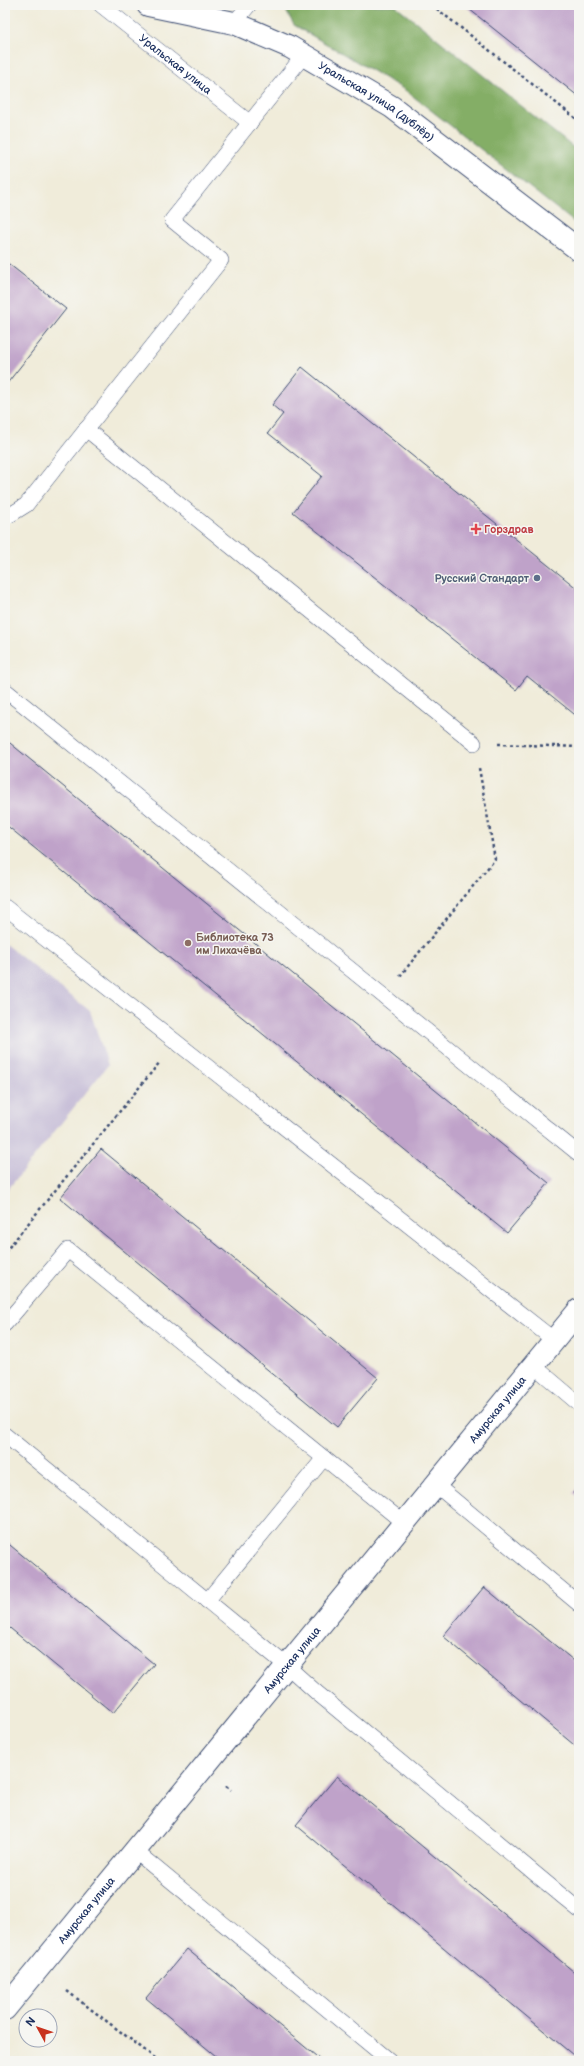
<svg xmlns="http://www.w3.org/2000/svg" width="584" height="2066" font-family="'Balsamiq Sans',sans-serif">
<rect width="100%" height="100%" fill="#f6f6f2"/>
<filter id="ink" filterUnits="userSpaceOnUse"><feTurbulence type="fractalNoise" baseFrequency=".025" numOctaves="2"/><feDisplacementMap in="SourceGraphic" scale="8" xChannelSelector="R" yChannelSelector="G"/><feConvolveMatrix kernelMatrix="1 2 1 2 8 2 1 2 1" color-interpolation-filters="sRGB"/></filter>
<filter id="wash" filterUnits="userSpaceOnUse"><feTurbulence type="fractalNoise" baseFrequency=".012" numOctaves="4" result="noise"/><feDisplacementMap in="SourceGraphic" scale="16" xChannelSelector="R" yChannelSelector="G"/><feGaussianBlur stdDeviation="0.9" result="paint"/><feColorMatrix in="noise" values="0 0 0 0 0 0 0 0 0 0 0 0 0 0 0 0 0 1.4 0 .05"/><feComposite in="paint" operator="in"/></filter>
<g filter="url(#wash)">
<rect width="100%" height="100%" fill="#f0ecda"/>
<polygon fill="#c8bfd8" points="5,944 90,1011 108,1065 5,1193"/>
<polygon fill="#84ae66" stroke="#506e62" points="285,5 395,5 579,152 579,226 405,90 294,25 285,9"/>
<g id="blocks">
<g fill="#bfa2c9">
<polygon points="464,5 579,5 579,97"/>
<polygon points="5,261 66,309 5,386"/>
<polygon points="302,367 579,590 579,718 527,676 516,690 293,512 322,476 268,433 283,414 272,405"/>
<polygon points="5,739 549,1183 507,1233 5,824"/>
<polygon points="101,1149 378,1378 337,1427 60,1198"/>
<polygon points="579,1486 579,1498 573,1493"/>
<polygon points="5,1541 154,1664 113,1713 5,1624"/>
<polygon points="484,1587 579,1665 579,1749 443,1636"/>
<polygon points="337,1776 579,1976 579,2048 573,2055 296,1825"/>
<polygon points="187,1949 322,2061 222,2061 146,1998"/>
</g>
</g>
</g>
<g filter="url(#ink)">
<use href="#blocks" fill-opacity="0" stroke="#3b4b71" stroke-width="1"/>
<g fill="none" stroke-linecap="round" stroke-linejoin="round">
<defs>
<g id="lane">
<path id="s1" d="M101,5l149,118"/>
<polyline points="234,23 249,5"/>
<polyline points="86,429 474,743"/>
<polyline points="5,515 10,515 26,505 221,260 172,220 304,55"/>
<polyline points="5,690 579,1154"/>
<polyline points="5,907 554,1340"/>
<polyline points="5,1324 68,1250 404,1523"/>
<polyline points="533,1365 579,1404"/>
<polyline points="5,1435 287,1666 316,1692 579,1910"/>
<polyline points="436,1485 579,1604"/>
<polyline points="207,1601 324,1458"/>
<polyline points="135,1851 390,2061"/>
</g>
<g id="secondary">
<path id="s2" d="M148,5l86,18 56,24 102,60 187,143"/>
<path id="s3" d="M5,2009l574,-699"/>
</g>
</defs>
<use href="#lane" stroke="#3b4b71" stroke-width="16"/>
<use href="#secondary" stroke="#3b4b71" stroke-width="24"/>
<g stroke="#3b4b71" stroke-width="2.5" stroke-dasharray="3 3" stroke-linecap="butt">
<polyline points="432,5 579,121"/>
<polyline points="498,744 579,747"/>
<polyline points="400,976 495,859 479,768"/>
<polyline points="5,1252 160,1062"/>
<polyline points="226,1786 231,1790"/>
<polyline points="67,1991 159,2061"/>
</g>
<use href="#lane" stroke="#fff" stroke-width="15"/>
<use href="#secondary" stroke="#fff" stroke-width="22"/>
</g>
</g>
<path fill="#e0444e" stroke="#f6f6f2" stroke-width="1.5" d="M474 523h4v4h4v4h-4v4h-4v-4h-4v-4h4z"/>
<circle fill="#5c6f8a" stroke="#f6f6f2" stroke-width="1.5" cx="537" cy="578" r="4"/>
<circle fill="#8d6e63" stroke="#f6f6f2" stroke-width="1.5" cx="188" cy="943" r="4"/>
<g text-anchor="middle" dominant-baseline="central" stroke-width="3" stroke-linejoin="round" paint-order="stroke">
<g font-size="11" fill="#1b2f5e" stroke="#f6f6f2">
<text stroke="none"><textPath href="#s1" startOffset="95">Уральская улица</textPath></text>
<text stroke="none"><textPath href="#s2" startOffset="251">Уральская улица (дублёр)</textPath></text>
<text stroke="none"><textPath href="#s3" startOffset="776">Амурская улица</textPath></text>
<text stroke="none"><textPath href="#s3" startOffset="452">Амурская улица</textPath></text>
<text stroke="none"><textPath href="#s3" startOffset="128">Амурская улица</textPath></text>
</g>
<g font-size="11" font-weight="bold" fill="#be3a42" stroke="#f6f6f2" text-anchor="start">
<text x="484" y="529">Горздрав</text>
</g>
<g font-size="11" font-weight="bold" fill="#4e5e75" stroke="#f6f6f2" text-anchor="end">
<text x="529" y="578">Русский Стандарт</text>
</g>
<g font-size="11" font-weight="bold" fill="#785e54" stroke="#f6f6f2" text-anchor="start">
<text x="196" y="937">Библиотека 73<tspan x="196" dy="13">им Лихачёва</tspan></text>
</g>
</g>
<rect width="584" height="2066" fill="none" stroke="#f6f6f2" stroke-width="20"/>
<g transform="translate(38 2028) rotate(310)"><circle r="19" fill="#f6f6f2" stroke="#9ea6b7"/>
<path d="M0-3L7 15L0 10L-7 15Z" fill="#c8321e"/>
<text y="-6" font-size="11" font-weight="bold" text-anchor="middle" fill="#1b2f5e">N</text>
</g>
</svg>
